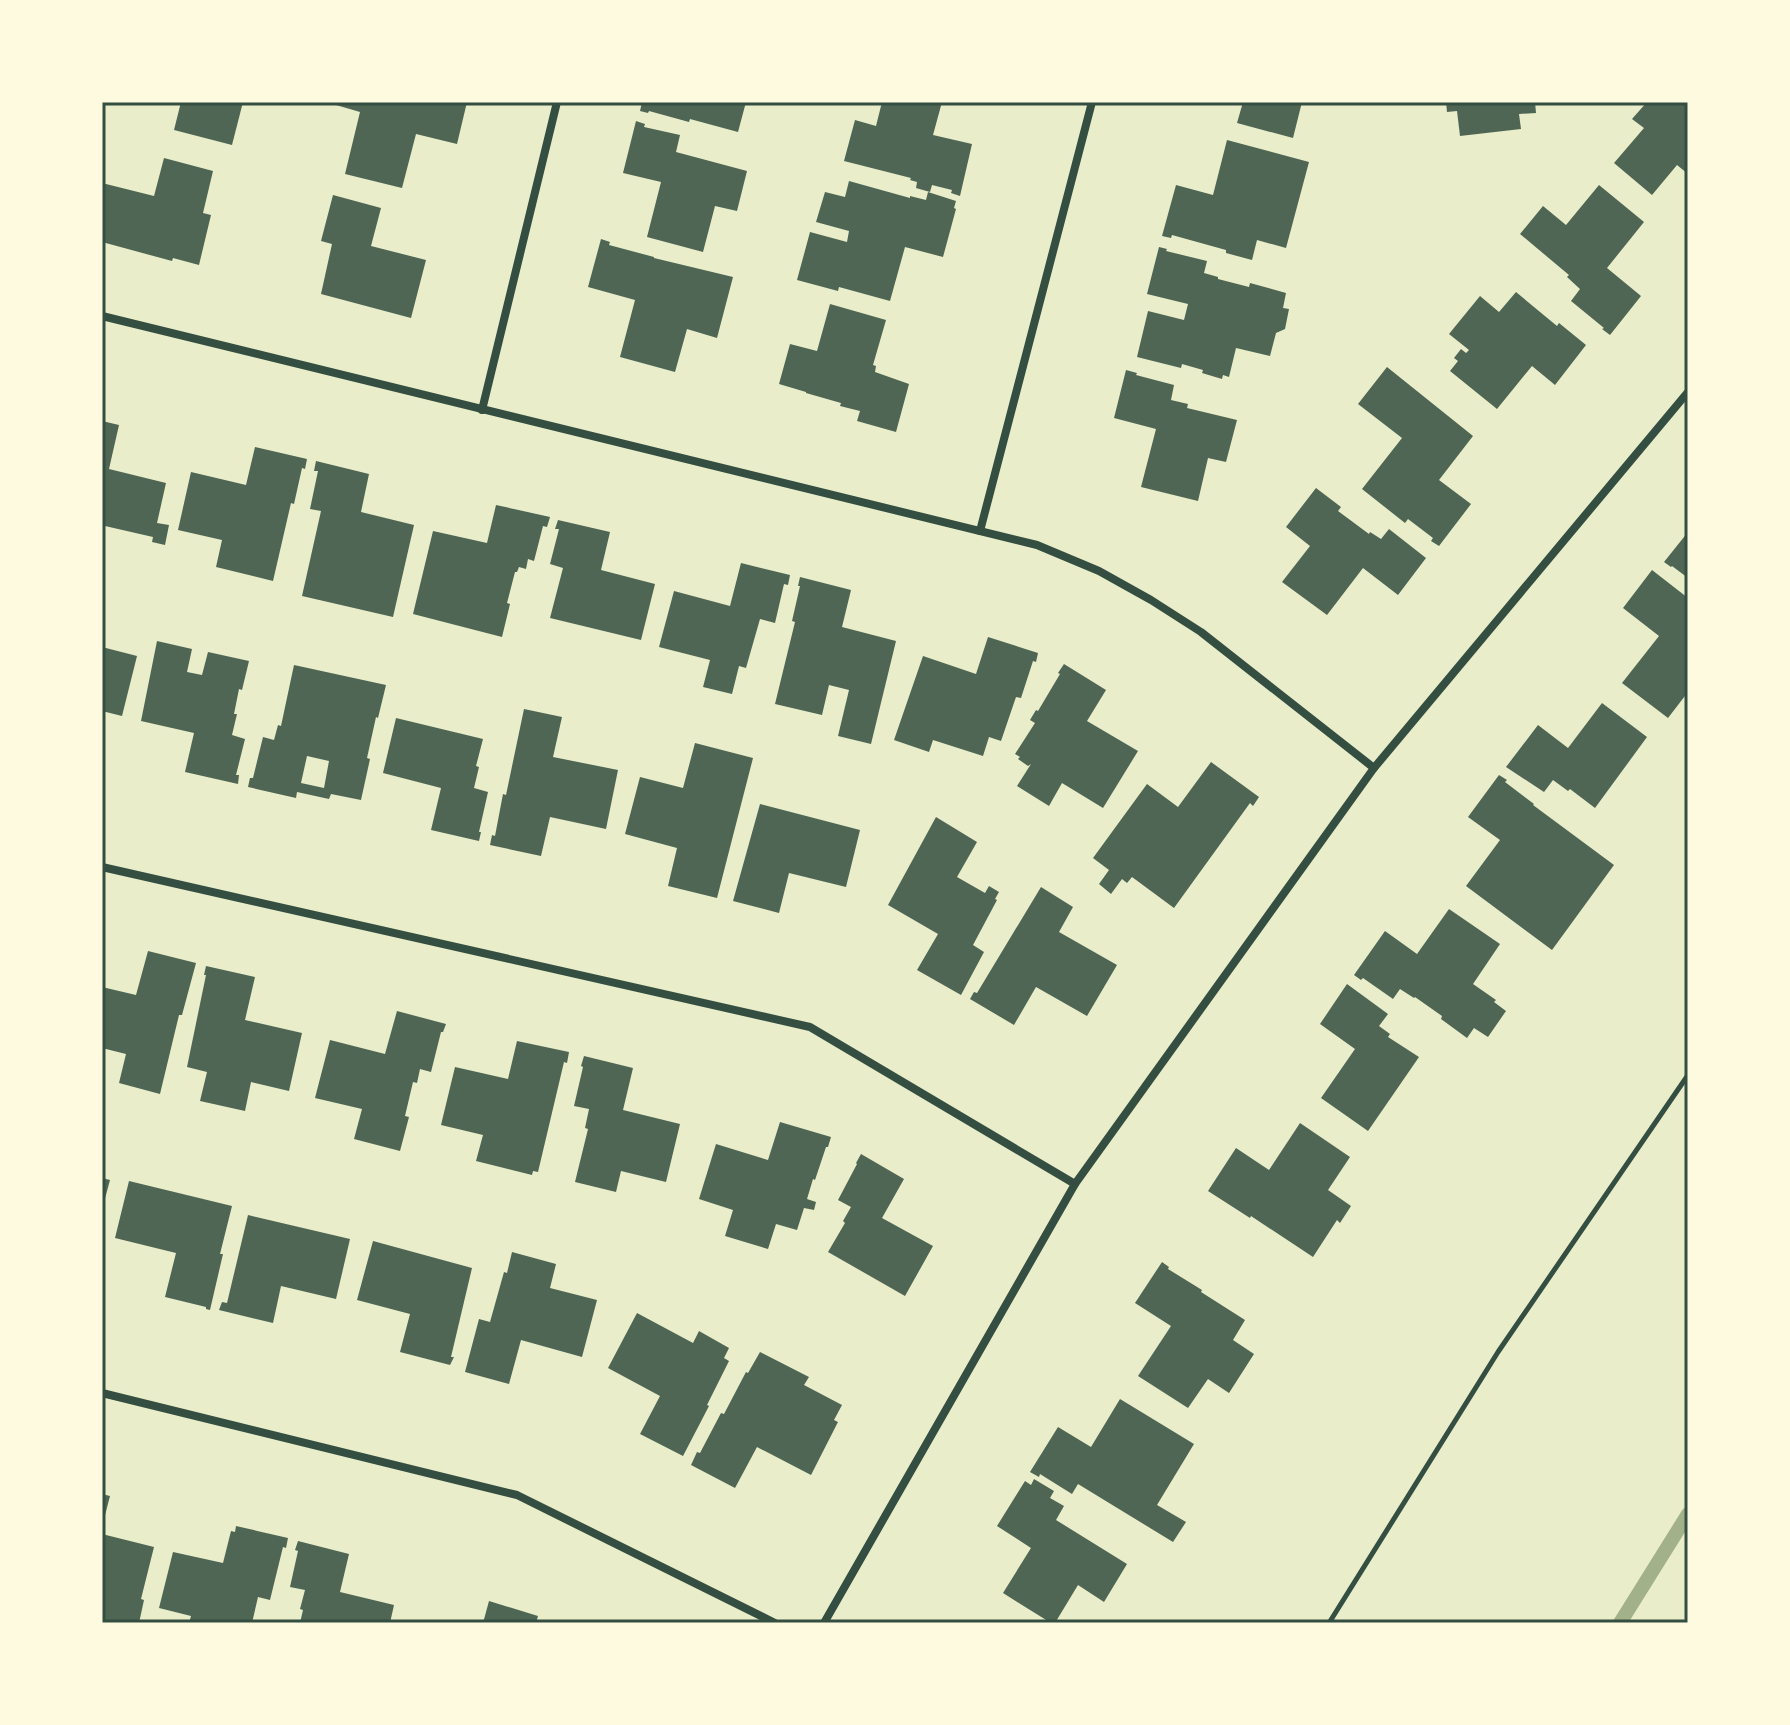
<svg xmlns="http://www.w3.org/2000/svg" width="1790" height="1725" font-family="Raleway,sans-serif">
<rect width="100%" height="100%" fill="#e9edc9"/>
<g fill="none" stroke-linecap="round" stroke-linejoin="round">
<polyline stroke="#a3b18a" stroke-width="14" points="1620,1623 1688,1514"/>
</g>
<g fill="#4f6655" fill-rule="evenodd">
<polygon points="181,102 243,102 232,145 174,130"/>
<polygon points="337,102 467,102 457,144 416,134 402,188 345,174 360,112 336,105"/>
<polygon points="642,102 746,102 738,132 690,119 689,122 649,111 648,113 640,111"/>
<polygon points="882,102 942,102 933,135 972,144 960,196 951,193 952,190 932,185 930,192 916,188 917,182 910,180 911,178 844,161 855,120 876,126"/>
<polygon points="1243,102 1302,102 1293,138 1237,123"/>
<polygon points="1446,102 1535,102 1536,113 1519,114 1521,129 1460,136 1457,111 1447,112"/>
<polygon points="1647,102 1688,102 1688,174 1677,165 1652,195 1614,163 1644,128 1632,119"/>
<polygon points="636,121 645,124 644,127 680,135 676,152 747,171 737,211 715,206 703,252 647,237 661,182 623,173"/>
<polygon points="1227,140 1309,162 1286,248 1257,240 1252,260 1226,253 1226,250 1172,235 1171,238 1162,236 1176,185 1213,195"/>
<polygon points="164,158 213,171 203,213 211,215 199,265 173,258 172,261 102,242 102,183 154,196"/>
<polygon points="849,181 910,198 910,196 926,200 928,192 956,201 954,208 956,209 943,257 905,247 890,301 839,287 838,291 797,280 810,232 847,242 849,231 816,222 825,192 845,197"/>
<polygon points="1599,185 1644,222 1607,268 1641,296 1610,335 1602,329 1604,328 1571,301 1580,289 1567,277 1569,275 1520,234 1543,206 1566,225"/>
<polygon points="333,195 381,208 371,246 426,260 411,318 321,294 332,244 321,241"/>
<polygon points="601,239 610,242 609,245 654,257 654,258 733,277 717,338 687,329 675,372 620,357 635,300 588,287"/>
<polygon points="1159,247 1167,249 1166,251 1207,261 1204,273 1218,277 1218,279 1249,287 1250,283 1286,293 1283,308 1289,309 1285,329 1276,333 1270,356 1236,348 1229,377 1223,375 1222,379 1202,373 1203,370 1182,364 1181,368 1137,357 1148,311 1184,320 1188,304 1147,294"/>
<polygon points="1516,292 1557,326 1559,323 1586,345 1555,385 1532,366 1497,409 1450,371 1458,361 1454,358 1461,349 1466,353 1469,350 1449,334 1480,296 1499,312"/>
<polygon points="830,304 886,320 873,365 876,366 875,372 909,384 896,432 857,421 860,411 840,406 841,403 806,393 806,392 779,384 790,344 817,351"/>
<polygon points="1387,367 1473,436 1439,480 1471,504 1439,546 1431,541 1433,538 1408,519 1405,523 1362,489 1402,438 1358,404"/>
<polygon points="1126,370 1137,373 1136,375 1174,385 1171,400 1188,404 1187,408 1237,420 1226,462 1208,458 1198,501 1141,487 1156,429 1114,418"/>
<polygon points="102,421 119,425 109,469 166,483 157,523 169,525 165,545 152,542 153,537 105,526 102,533"/>
<polygon points="255,447 307,459 305,469 302,468 294,504 291,503 273,581 216,567 222,540 178,530 191,472 246,485"/>
<polygon points="316,461 369,474 361,512 414,525 393,617 302,596 321,511 310,509 318,471 314,471"/>
<polygon points="1316,488 1341,507 1338,511 1369,534 1370,532 1381,539 1389,529 1426,558 1398,595 1363,568 1327,615 1282,582 1310,546 1286,527"/>
<polygon points="496,505 550,517 547,527 543,526 534,561 528,559 526,569 519,567 517,572 515,572 507,603 510,604 502,637 413,614 433,531 487,543"/>
<polygon points="558,520 610,532 601,570 655,584 641,640 550,618 563,568 550,564 559,529 555,529"/>
<polygon points="1688,532 1688,578 1672,566 1671,567 1664,562"/>
<polygon points="741,563 790,575 788,585 784,584 775,623 760,619 746,668 739,666 732,694 703,687 710,660 659,647 674,591 730,606"/>
<polygon points="1652,570 1688,598 1688,692 1668,718 1622,683 1659,636 1623,608"/>
<polygon points="800,577 851,590 842,627 896,641 871,744 838,736 849,690 829,685 822,715 775,704 795,622 792,621 800,586 798,586"/>
<polygon points="988,637 1038,653 1036,662 1033,661 1021,698 1016,697 1001,741 989,737 983,756 933,740 929,752 894,740 923,656 976,674"/>
<polygon points="157,641 192,649 187,672 202,675 208,652 249,661 242,690 239,689 234,714 237,714 232,735 245,739 236,775 239,775 238,784 185,772 194,733 141,721"/>
<polygon points="102,647 137,656 122,716 102,711"/>
<polygon points="1064,664 1106,690 1087,721 1138,751 1103,808 1062,783 1049,806 1017,786 1031,764 1028,766 1018,759 1020,757 1015,754 1035,723 1030,720 1036,710 1038,711 1060,674 1058,673"/>
<path d="M294,665l92,20 -8,33 -2,-1 -9,41 3,1 -9,41 -30,-6 -2,5 -32,-7 -1,6 -48,-11 2,-9h3l10,-41 11,3 4,-15 3,1zM307,756l22,5 -5,27 -23,-5z"/>
<polygon points="1602,703 1647,737 1595,808 1570,789 1568,791 1553,780 1544,792 1506,767 1538,725 1568,748"/>
<polygon points="524,709 562,717 553,757 618,770 606,829 550,817 541,856 490,845 492,835 495,836 503,794 506,795"/>
<polygon points="396,718 483,739 476,766 479,767 474,788 488,792 479,832 481,832 479,841 431,830 441,788 383,773"/>
<polygon points="695,743 753,758 717,898 668,886 677,848 625,834 640,777 683,788"/>
<polygon points="1211,762 1259,797 1253,806 1250,803 1174,908 1132,877 1127,883 1122,879 1111,894 1099,884 1109,870 1093,858 1147,784 1178,807"/>
<polygon points="1499,775 1507,780 1505,782 1534,804 1533,805 1614,865 1552,950 1466,886 1500,840 1468,817"/>
<polygon points="760,804 860,830 846,887 789,873 779,913 733,901"/>
<polygon points="936,817 977,842 957,877 985,893 989,886 999,892 995,899 997,900 973,945 984,952 961,995 917,970 938,934 888,905"/>
<polygon points="1041,887 1073,907 1059,932 1117,965 1087,1016 1036,987 1014,1025 970,999 974,992 977,993"/>
<polygon points="1449,909 1500,944 1473,984 1496,1000 1494,1002 1506,1011 1488,1037 1474,1028 1467,1038 1441,1019 1442,1016 1415,997 1414,998 1400,989 1393,999 1363,978 1361,980 1354,975 1385,931 1417,954"/>
<polygon points="148,951 196,963 182,1015 179,1015 160,1094 119,1083 126,1054 102,1048 102,987 136,995"/>
<polygon points="206,966 255,977 245,1020 302,1033 289,1091 251,1082 245,1111 200,1101 207,1072 187,1067 206,975 204,975"/>
<polygon points="1347,984 1388,1014 1379,1026 1390,1034 1388,1037 1419,1057 1368,1131 1321,1098 1355,1049 1320,1024"/>
<polygon points="397,1011 446,1024 443,1032 441,1032 431,1072 420,1069 417,1083 413,1082 405,1116 409,1117 400,1151 354,1139 362,1109 315,1098 330,1040 385,1054"/>
<polygon points="517,1041 569,1052 567,1063 564,1062 538,1172 533,1171 532,1175 476,1161 483,1135 441,1125 455,1067 508,1079"/>
<polygon points="584,1056 633,1068 623,1110 680,1124 666,1182 621,1171 616,1192 575,1182 588,1129 585,1128 589,1109 574,1106 583,1067 581,1066"/>
<polygon points="780,1122 831,1137 828,1147 826,1147 815,1180 813,1179 807,1199 816,1202 814,1210 804,1208 797,1230 776,1224 768,1249 725,1236 733,1210 699,1199 716,1144 768,1160"/>
<polygon points="1300,1123 1350,1157 1328,1190 1351,1206 1340,1223 1337,1220 1313,1257 1251,1216 1250,1218 1208,1191 1236,1148 1269,1170"/>
<polygon points="861,1154 904,1179 882,1218 933,1246 905,1296 828,1252 845,1223 843,1221 851,1207 838,1200 857,1164 856,1163"/>
<polygon points="102,1178 110,1180 103,1206 102,1206"/>
<polygon points="129,1181 232,1206 220,1254 223,1254 210,1310 206,1309 206,1307 165,1297 176,1253 115,1238"/>
<polygon points="248,1215 350,1239 336,1299 281,1286 273,1323 219,1310 222,1302 227,1303"/>
<polygon points="373,1241 472,1268 451,1357 454,1357 450,1365 400,1352 410,1314 357,1300"/>
<polygon points="512,1252 556,1264 550,1288 597,1300 582,1357 521,1340 509,1384 465,1372 479,1319 490,1322 504,1272 507,1273"/>
<polygon points="1162,1262 1169,1267 1168,1269 1202,1290 1201,1292 1245,1320 1233,1340 1254,1354 1229,1393 1208,1379 1188,1408 1138,1376 1171,1326 1135,1303"/>
<polygon points="637,1313 693,1343 699,1331 729,1348 724,1358 729,1361 707,1405 709,1406 683,1456 640,1434 660,1396 608,1368"/>
<polygon points="760,1352 809,1377 804,1385 842,1405 834,1420 838,1422 811,1475 757,1447 735,1488 691,1465 697,1452 700,1453 721,1413 724,1414 746,1372 748,1373"/>
<polygon points="1120,1399 1194,1444 1157,1505 1186,1522 1173,1542 1078,1484 1072,1494 1040,1474 1039,1477 1030,1472 1058,1427 1091,1447"/>
<polygon points="1034,1479 1054,1491 1050,1498 1064,1506 1056,1520 1127,1564 1104,1602 1078,1585 1055,1623 1051,1623 1003,1593 1031,1548 997,1526 1025,1481 1031,1485"/>
<polygon points="102,1494 110,1496 103,1523 102,1523"/>
<polygon points="236,1526 288,1538 286,1548 283,1547 270,1600 258,1597 252,1623 189,1623 191,1616 159,1608 173,1552 223,1563 231,1531 235,1532"/>
<polygon points="102,1534 154,1547 141,1599 144,1600 139,1623 102,1623"/>
<polygon points="298,1541 349,1554 340,1592 394,1605 390,1623 300,1623 303,1610 300,1609 305,1590 290,1587 298,1551 295,1550"/>
<polygon points="489,1601 538,1616 536,1623 483,1623"/>
</g>
<g fill="none" stroke-linecap="round" stroke-linejoin="round">
<polyline stroke="#344e41" stroke-width="5" points="1329,1623 1498,1352 1688,1075"/>
<g stroke="#344e41" stroke-width="8">
<polyline points="102,316 1037,545 1099,571 1151,600 1201,632 1374,768"/>
<polyline points="482,410 557,102"/>
<polyline points="980,531 1092,102"/>
<polyline points="102,867 810,1027 1075,1184"/>
<polyline points="102,1393 517,1495 775,1623"/>
<polyline points="824,1623 1075,1184 1374,768 1688,392"/>
</g>
</g>
<rect width="1790" height="1725" fill="none" stroke="#fefae0" stroke-width="208"/>
<rect x="104" y="104" width="1582" height="1517" fill="none" stroke="#344e41" stroke-width="3"/>
</svg>
